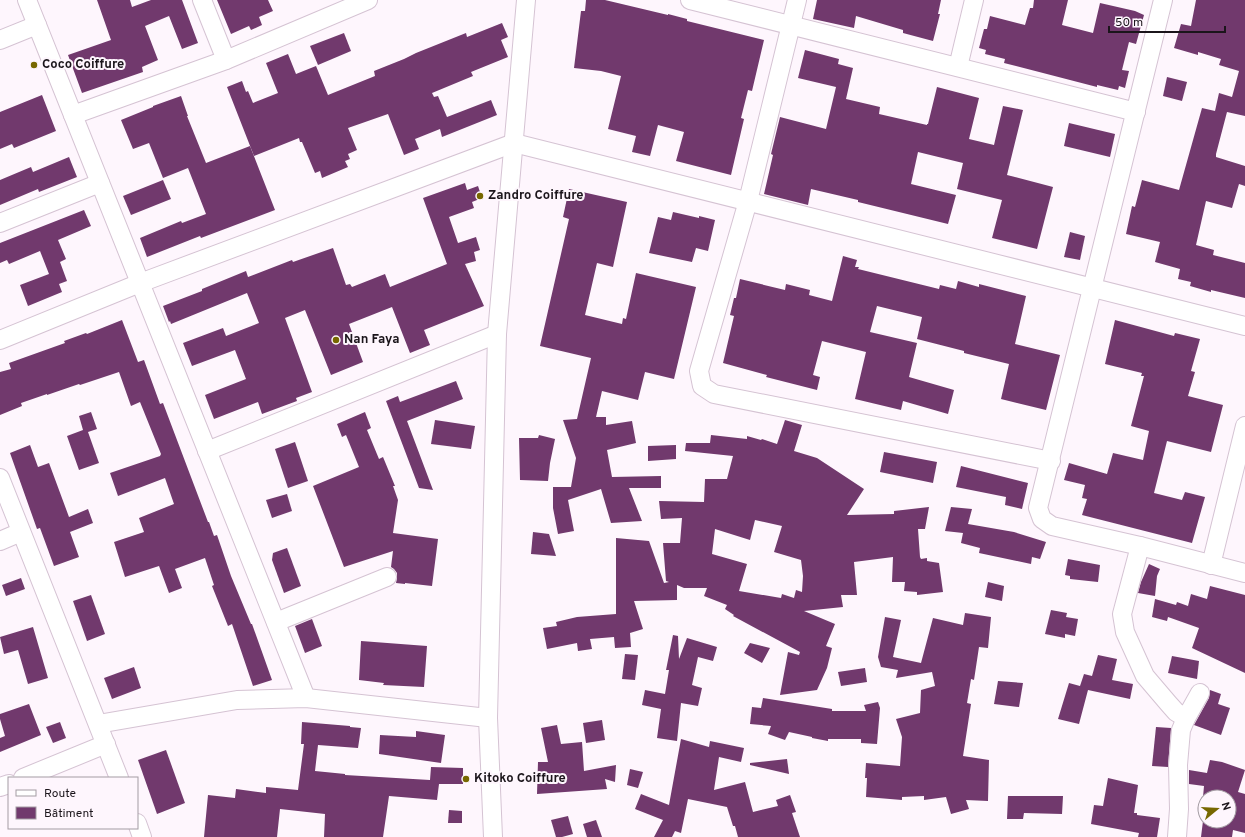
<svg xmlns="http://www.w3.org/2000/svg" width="1245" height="837" font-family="Overpass,sans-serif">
<rect width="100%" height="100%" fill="#fef6fd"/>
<g fill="#71396d" fill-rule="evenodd">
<polygon points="97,0 130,0 132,7 151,0 182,0 198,43 182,49 169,16 145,26 158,60 142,67 143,72 82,93 68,55 111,40"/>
<polygon points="217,0 268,0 273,11 259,17 262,25 251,30 249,26 231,34"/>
<polygon points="586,0 605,0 668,15 668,14 687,19 687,21 764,40 752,91 748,90 741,118 744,119 731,175 676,161 684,132 658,125 650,156 632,152 636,136 608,129 621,76 601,71 574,68 581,11 585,11"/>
<polygon points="817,0 941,0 938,14 940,14 933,41 903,33 903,30 856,16 854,28 813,19"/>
<polygon points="1034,0 1068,0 1062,25 1093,33 1100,3 1135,11 1144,15 1136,44 1129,42 1122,70 1129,71 1125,88 1119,86 1118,90 1097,85 1097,87 1004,63 1005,59 985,54 986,50 979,48 984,29 987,29 990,16 1025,25 1030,8 1033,8"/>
<polygon points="1196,0 1245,0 1245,116 1227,112 1216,154 1216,157 1245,166 1245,186 1239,184 1232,208 1206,201 1196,245 1214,250 1213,255 1245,263 1245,298 1211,290 1211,292 1190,286 1191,282 1178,279 1180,269 1155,262 1160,242 1126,234 1132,206 1135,207 1142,180 1179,190 1202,108 1215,111 1219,93 1232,97 1239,71 1219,65 1221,59 1198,52 1198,55 1174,48 1181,24 1191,26"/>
<polygon points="502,23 508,37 501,40 508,57 471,72 473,76 432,93 434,97 438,96 447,117 491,100 497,115 442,137 440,129 415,139 419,149 404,155 388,114 348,128 357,150 348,154 350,159 345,161 348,167 322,178 320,171 315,173 302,142 300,142 299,138 254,156 227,87 242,81 246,92 248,91 253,103 278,93 266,63 288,54 296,74 316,66 328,95 375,76 374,71 404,59 416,53 466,33 467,37"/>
<polygon points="344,33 351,51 318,65 310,46"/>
<polygon points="805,50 839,59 838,64 853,68 846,99 880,107 879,114 927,125 927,124 928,124 937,87 979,98 969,139 994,145 1003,106 1023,110 1007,175 1053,187 1037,249 992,238 1002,200 957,189 963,163 918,152 911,184 956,195 948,224 858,202 858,200 811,189 808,205 764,194 773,155 771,154 780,117 826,129 836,87 798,78"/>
<polygon points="1167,77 1187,82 1182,101 1163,96"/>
<polygon points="42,95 56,131 14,148 12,144 0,149 0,112"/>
<polygon points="181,96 188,116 187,116 206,163 250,146 275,210 201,238 200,236 147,257 140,238 181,221 182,223 206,214 188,168 163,178 149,143 133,149 121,120 153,107 153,106"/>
<polygon points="1069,123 1115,134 1110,157 1064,146"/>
<polygon points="69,157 77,177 39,192 38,189 0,205 0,180 31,167 33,172"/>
<polygon points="163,180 171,199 131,215 123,196"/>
<polygon points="465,183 467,190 478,186 482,198 472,202 474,208 449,217 458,243 476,237 480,250 474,252 476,261 465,264 484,306 424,330 430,345 410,353 392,307 349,324 363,362 331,375 305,310 285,318 312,392 296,398 297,401 262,414 258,402 214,419 205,395 246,379 235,350 192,366 183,343 223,328 226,336 259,323 247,293 171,324 170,321 169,322 163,306 202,291 202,289 246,271 248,277 292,260 293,262 333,248 346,285 350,284 352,287 385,274 390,287 447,264 423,198"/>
<polygon points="569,189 627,202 613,267 597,263 585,315 622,324 623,318 626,319 636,273 696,287 674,379 645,372 638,400 602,391 596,417 606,417 606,425 632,421 636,443 607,450 612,477 661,476 661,488 629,488 642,521 611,523 601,489 568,500 574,531 558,534 553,508 553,487 571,487 576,458 563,420 577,419 591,358 540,346 569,219 563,217"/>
<polygon points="84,210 91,226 58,240 66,259 60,262 67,281 59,284 62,292 28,306 20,285 49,274 40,251 9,264 7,260 0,263 0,243"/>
<polygon points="673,212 699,218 699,216 715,220 708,251 696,248 692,262 649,253 658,217 671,220"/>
<polygon points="1070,232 1085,236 1080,260 1064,257"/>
<polygon points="843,256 857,260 855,267 859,267 858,269 939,289 940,285 956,289 958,281 979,287 979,284 1026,296 1015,344 1060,355 1046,410 1001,399 1009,364 964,353 964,351 917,339 922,317 877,306 870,332 917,343 909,377 954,390 948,414 903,401 901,410 855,399 866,352 822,341 813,375 820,377 817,390 766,377 767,375 723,363 734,316 730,315 734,298 736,298 740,279 785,290 786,284 810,290 809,295 832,301"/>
<polygon points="122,320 138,362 144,360 160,404 163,403 208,522 209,522 214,536 217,535 231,576 251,624 252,624 272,680 253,686 232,624 228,626 212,586 214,585 205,558 175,569 182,588 169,593 159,566 125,577 114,542 144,532 139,518 174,504 165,478 118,496 110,473 160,456 161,454 140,402 131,406 119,372 80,385 79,384 47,395 47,394 21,403 22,406 0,415 0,372 11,369 9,363 65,343 64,341 86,333 87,334"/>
<polygon points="1115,320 1174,336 1175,333 1200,339 1191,371 1195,372 1188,396 1223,405 1211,452 1167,441 1154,493 1182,500 1185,492 1205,497 1192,543 1082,515 1087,499 1082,498 1085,485 1064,480 1069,463 1107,474 1113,453 1143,460 1149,431 1131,426 1144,376 1141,376 1142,373 1105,364"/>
<polygon points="456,381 463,399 407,421 433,490 419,488 386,401 398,396 400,402"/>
<polygon points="91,412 97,429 88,432 99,463 79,470 67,436 83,430 79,416"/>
<polygon points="365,412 371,428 367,430 379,459 383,457 395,486 393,486 398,500 393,533 438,539 432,586 405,583 405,584 396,583 397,578 397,573 394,569 391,567 393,551 344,567 313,486 359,467 346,435 342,437 337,424"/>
<polygon points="435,420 475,426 471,449 431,444"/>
<path d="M785,420l17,5 -8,26 23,7 47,31 -17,26 47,-1v-3l35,-4 -4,22h-7l2,28 1,2 6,-1v3l12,2 4,29 -26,3v-3l-13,-1 1,-9h-13l1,-25 -39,5 3,33h-16l2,12 -39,4 31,13 -9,22 6,2 -5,20 -10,22 -37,5 8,-43 11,3 1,-3 -67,-36 1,-1 -9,-6 2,-4 -23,-9 3,-8h-23l-7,-3v15l-43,1 9,28 -13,4 1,14 -16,1 -1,-11 -24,2 2,10 -14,2 -1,-8 -30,6 -4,-21 14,-2 -1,-4 21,-5 39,-3v-76l33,3 15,42 5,-1 -3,-1 -3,-38h17l2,-25 -21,1 -2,-18 45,1 1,-23h22l6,-23 -48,-5 1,-8h24l1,-8 36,4v-3l14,4 1,-1 15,5zM755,520l27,6 -8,26 27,8 2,16 -1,16 -6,-2 -2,8 -12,-4 -1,4 -42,-7 8,-27 -35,-10 3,-25 35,11z"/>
<polygon points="539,435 555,439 550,463 548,481 520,480 519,438 538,438"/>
<polygon points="295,442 308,481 288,488 275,449"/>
<polygon points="30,445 38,467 49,463 69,517 88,509 93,523 70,532 79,557 54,566 40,528 37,529 10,453"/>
<polygon points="676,445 676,459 648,461 648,446"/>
<polygon points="884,452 937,462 933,483 880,472"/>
<polygon points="961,466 1028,483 1022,509 1005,505 1006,497 956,487"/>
<polygon points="287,494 292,511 272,518 266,500"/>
<polygon points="951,507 972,509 968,524 1014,532 1046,542 1040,559 1032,557 1031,564 979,553 980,548 961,543 963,533 945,531"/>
<polygon points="533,532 549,534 556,556 531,554"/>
<polygon points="287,548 301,586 284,593 272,560 273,553"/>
<polygon points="1068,559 1100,565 1098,582 1070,579 1070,576 1065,575"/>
<polygon points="1149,564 1160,569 1157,576 1155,596 1138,593 1141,582"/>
<polygon points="21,578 25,589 6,596 2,585"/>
<polygon points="988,582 1004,586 1002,601 985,597"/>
<polygon points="1210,586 1245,595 1245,673 1192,648 1199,628 1168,617 1167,621 1152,617 1155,599 1176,605 1177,602 1188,606 1191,594 1207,599"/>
<polygon points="91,595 105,634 87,641 73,601"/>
<polygon points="1051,610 1067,613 1066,617 1078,619 1075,636 1065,634 1065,638 1045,634"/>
<polygon points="965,613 991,617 988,648 979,647 974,680 971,679 967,703 971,704 963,756 989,760 988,801 966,800 969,809 951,814 946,797 924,800 924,796 902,797 902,800 866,797 867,778 865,778 866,763 900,766 902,737 896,719 920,713 921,690 935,686 932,672 896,678 898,670 881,667 878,657 885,617 901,620 893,657 921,663 933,618 963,625"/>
<polygon points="312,619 322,646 305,653 295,626"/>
<polygon points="33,627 48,678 28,684 18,650 4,654 0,637"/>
<polygon points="673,635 678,636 679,659 687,638 717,647 713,661 698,657 692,685 702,688 698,706 681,703 677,741 657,738 661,709 642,705 645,690 665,694 669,670 666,670"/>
<polygon points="361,641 427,646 424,687 383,685 384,683 359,680"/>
<polygon points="750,643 770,648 762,663 744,653"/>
<polygon points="625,654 638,655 635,680 622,679"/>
<polygon points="1098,655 1117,659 1112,680 1133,684 1130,699 1088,690 1079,724 1058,719 1069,683 1080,686 1084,674 1092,676"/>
<polygon points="1172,656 1199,661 1197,679 1168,673"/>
<polygon points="134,667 141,688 112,699 104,678"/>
<polygon points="865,668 867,682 841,686 838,672"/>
<polygon points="998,681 1023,683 1019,707 994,704"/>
<polygon points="1210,690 1221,694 1218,704 1230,708 1221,735 1194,725 1209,698"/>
<polygon points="763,698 832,709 832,711 866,711 864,705 878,702 880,708 877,744 861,743 861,739 828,739 828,741 812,738 812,737 789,732 785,740 768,734 771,726 750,724 752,707 761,708"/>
<polygon points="29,704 41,735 0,752 0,738 5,736 0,719 0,714"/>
<polygon points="602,720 605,740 586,743 583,723"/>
<polygon points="60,722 66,738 53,743 46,727"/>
<polygon points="302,722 350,726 350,727 361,728 358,748 318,745 315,771 345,774 345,775 430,780 431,767 463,768 463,784 439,784 437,800 389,796 383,837 324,837 325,814 280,809 277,837 204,837 208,795 235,798 236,789 266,793 266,787 298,790 304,744 301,744"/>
<polygon points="557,725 561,744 582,742 584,771 616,765 615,782 605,779 607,789 537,794 538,762 548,762 541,728"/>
<polygon points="1156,727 1171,728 1168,767 1152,766"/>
<polygon points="416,731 445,735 441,763 379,754 380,735 416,737"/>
<polygon points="681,739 709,747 710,741 744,748 741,762 719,757 714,790 745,782 753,812 778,806 776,800 790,795 796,812 792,813 800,837 738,837 735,826 733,826 727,807 688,799 681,833 675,831 672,837 654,837 663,820 635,809 641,794 669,805"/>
<polygon points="166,750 185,803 157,814 138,760"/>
<polygon points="787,759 789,774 750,765 750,763"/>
<polygon points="1210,760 1222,762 1245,770 1238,792 1245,794 1245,833 1233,830 1232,837 1201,837 1203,821 1229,821 1229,797 1203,797 1204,786 1189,784 1189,770 1207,773"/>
<polygon points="630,769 643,772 638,788 627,785"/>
<polygon points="1108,778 1138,785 1134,813 1137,813 1137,815 1160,818 1157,837 1138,837 1139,833 1091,824 1094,805 1103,806"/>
<polygon points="1008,796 1063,796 1062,814 1024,813 1023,819 1007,819"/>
<polygon points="449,810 462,811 462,823 448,823"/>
<polygon points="568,816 573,834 562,837 556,837 551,820"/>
<polygon points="596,820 602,837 587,837 583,824"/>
</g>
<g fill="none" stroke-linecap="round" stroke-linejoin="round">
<defs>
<g id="minor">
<polyline points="27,0 306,698"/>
<polyline points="202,0 226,60"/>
<polyline points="690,0 1136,112"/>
<polyline points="797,0 748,201 699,371 702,386 714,394 1051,461"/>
<polyline points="1163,0 1038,508 1042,519 1052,526 1140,546 1245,573"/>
<polyline points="0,40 37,25"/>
<polyline points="958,67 974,0"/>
<polyline points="73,115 226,60 368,0"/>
<polyline points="0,223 100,183"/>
<polyline points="0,340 140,283 514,143 1245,326"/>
<polyline points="207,451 497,334"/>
<polyline points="0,478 119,778"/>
<polyline points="0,541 21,532"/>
<polyline points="1140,546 1122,614 1125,632 1145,676 1168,703 1176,712 1186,718"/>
<polyline points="1211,565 1245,426"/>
<polyline points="276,622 387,577"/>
<polyline points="98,724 237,700 306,698 488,718"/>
<polyline points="23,778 106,744"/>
<polyline points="0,787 9,784"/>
<polyline points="137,823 142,837"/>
<polyline points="493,837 488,718 497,334 526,0"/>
<polyline points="1177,837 1179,809 1178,765 1181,730 1186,718 1200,693"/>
</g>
</defs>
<use href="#minor" stroke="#d5c3d3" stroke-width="20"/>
<use href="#minor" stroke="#fff" stroke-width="18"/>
</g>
<g fill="#776800" stroke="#fef6fd" stroke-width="1.5">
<circle cx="34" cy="65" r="4"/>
<circle cx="480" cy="196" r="4"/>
<circle cx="336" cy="340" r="4"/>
<circle cx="466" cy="779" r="4"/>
</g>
<g text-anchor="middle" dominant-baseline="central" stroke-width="4" stroke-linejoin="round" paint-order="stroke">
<g font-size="13" font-weight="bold" fill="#1b151b" stroke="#fef6fd" text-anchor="start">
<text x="42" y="65">Coco Coiffure</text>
<text x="488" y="196">Zandro Coiffure</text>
<text x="344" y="340">Nan Faya</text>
<text x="474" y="779">Kitoko Coiffure</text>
</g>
</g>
<rect x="8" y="777" width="130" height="52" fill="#fef6fd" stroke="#a39ca3"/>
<rect x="16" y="790" width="20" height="6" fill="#ffffff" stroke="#a39ca3"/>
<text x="44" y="797" font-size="12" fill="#1b151b">Route</text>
<rect x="16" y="807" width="20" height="12" fill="#71396d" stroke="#a39ca3"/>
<text x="44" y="817" font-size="12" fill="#1b151b">Bâtiment</text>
<g transform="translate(1217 809) rotate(72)"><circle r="19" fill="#fef6fd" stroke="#a39ca3"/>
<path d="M0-3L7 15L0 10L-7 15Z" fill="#776800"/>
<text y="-6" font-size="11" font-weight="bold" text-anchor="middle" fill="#1b151b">N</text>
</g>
<path d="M1109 26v6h116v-6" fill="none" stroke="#1b151b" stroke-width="2"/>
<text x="1115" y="26" font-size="12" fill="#1b151b" stroke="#fef6fd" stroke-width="3" paint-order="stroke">50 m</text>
</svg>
